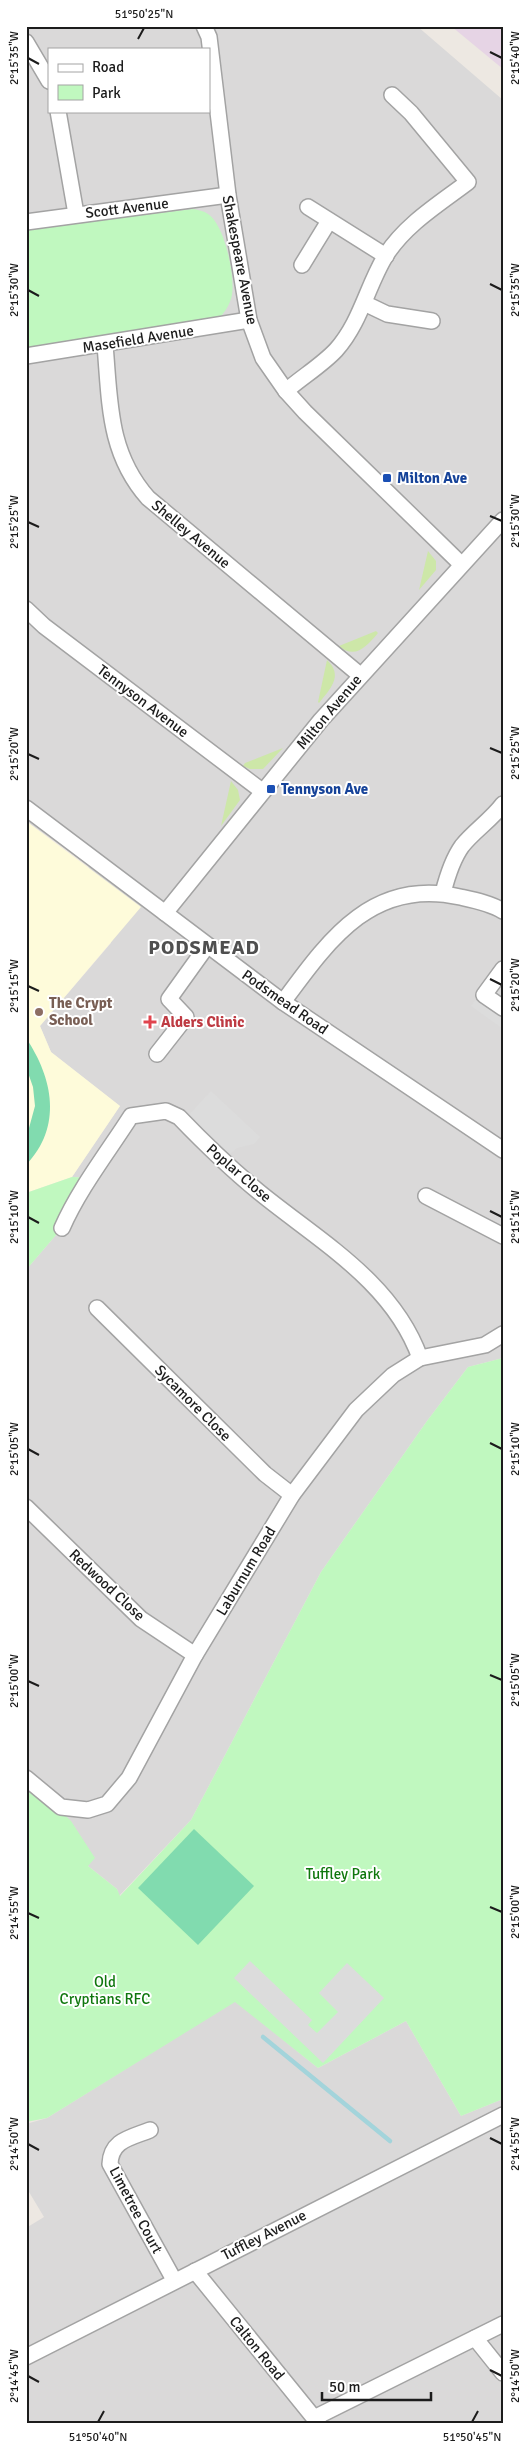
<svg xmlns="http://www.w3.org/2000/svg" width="529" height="2450" font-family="Signika,sans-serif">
<rect width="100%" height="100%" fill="#ede8e2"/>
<g fill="#dad9d9" fill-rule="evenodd">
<path d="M26,26h391l86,74v1258l-35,9 -41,54 -106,151 -130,248 -72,76 -2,-7 -29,-23 -62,-88v-508l36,-42 29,-50 -19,-1 48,-71 -69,-54 -11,-26 71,-83 -23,-78 -62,-44zM49,49h160v62h-160z"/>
<polygon points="235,2001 318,2068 406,2021 461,2116 503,2099 503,2424 26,2424 26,2228 44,2217 26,2187 26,2124 47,2118"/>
</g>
<polygon fill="#e6d4e5" points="451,26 503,26 503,69"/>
<polygon fill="#fefbda" points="26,821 141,907 40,1026 51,1052 120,1106 72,1177 26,1193"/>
<g fill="#cde7a8">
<polygon points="428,551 436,561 436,570 419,590"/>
<path d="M376,631l2,2c-11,13 -23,27 -39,13z"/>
<path d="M327,660c17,16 3,29 -8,43l-1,-1z"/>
<polygon points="283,748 263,769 250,769 243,766 245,763"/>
<polygon points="231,781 238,790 240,800 221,826"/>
</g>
<g fill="#c0f8bf">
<path d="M193,209c5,1 11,2 15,5 17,11 27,62 24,81 -2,10 -8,19 -16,26l-190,29v-121z"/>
<polygon points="72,1177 92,1178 62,1228 26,1270 26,1193"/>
<polygon points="503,1358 503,2099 461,2116 406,2021 318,2068 235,2002 47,2118 26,2122 26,1778 71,1821 95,1858 88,1866 117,1889 120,1896 191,1820 321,1572 427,1421 468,1367"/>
</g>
<g fill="#81dbaf">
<path d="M26,1038c27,40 37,89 0,127v-26l9,-33 -2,-19 -7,-20z"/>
<polygon points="194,1829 254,1886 198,1945 138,1888"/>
</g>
<g fill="#dcdcdc">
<polygon points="503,962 503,1029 471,1006"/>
<polygon points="211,1091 260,1137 254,1144 237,1148 230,1154 188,1116"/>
<polygon points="250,1961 312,2020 308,2025 317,2033 338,2012 319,1993 347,1963 384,1998 323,2063 234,1978"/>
</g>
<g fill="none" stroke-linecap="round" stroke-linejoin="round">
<polyline stroke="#a3d4db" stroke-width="4.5" points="263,2037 390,2141"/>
<defs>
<g id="minor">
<polyline points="204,26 209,37 228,195 249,320 263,358 286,391 305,412 461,564"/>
<polyline points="26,42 49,81"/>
<polyline points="58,111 76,214"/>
<polyline points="308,207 386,256"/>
<polyline points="26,222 228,195"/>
<polyline points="302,265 329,221"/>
<polyline points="364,303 387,314 432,321"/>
<path d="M105,345c5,57 3,108 43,153l212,177"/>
<polyline points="26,356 249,320"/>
<path d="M286,391c16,-14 36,-26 50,-41 25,-28 31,-64 50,-95 20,-31 53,-51 82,-73l-57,-69 -19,-18"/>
<polyline points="26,609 44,626 262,791"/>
<polyline points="26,808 283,1002 503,1150"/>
<path d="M443,893c4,-16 9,-33 19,-47 12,-15 29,-26 41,-42"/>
<polyline points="165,913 321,720 503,520"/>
<polyline points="503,969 484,995 503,1008"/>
<path d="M283,1002c45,-61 89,-125 177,-105 14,3 30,6 43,14"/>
<polyline points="157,1054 186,1017 169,999 207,946"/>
<polyline points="426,1196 503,1236"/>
<path d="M62,1228c17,-39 46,-76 69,-112l35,-5 13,6c25,26 52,52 80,75 60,49 134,90 161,166"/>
<polyline points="97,1308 265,1474 292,1495"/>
<polyline points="26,1507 141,1619 195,1655"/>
<polyline points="26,1778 61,1807 88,1810 107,1804 129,1778 195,1655 292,1495 356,1410 393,1375 420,1358 485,1345 503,1334"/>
<path d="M150,2130c-20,8 -39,10 -40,34l64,116"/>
<polyline points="195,2271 319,2424"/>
<polyline points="475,2338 503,2373"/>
<polyline points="26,2357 503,2115"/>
<polyline points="314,2418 503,2324"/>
</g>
</defs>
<use href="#minor" stroke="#a3a3a3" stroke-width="18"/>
<use href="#minor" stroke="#fff" stroke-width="15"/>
</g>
<path fill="none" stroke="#1c1c1c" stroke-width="2" d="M138,39l6,-11M490,52l12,6M28,58l11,6M490,284l12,6M28,290l11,6M490,516l12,5M28,522l11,5M490,748l12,5M28,754l11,5M490,979l12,6M28,986l11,5M490,1211l12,6M28,1217l11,6M490,1443l12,6M28,1449l11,6M490,1675l12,5M28,1681l11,5M490,1907l12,5M28,1913l11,5M490,2138l12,6M28,2144l11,6M490,2370l12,6M28,2376l11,6M98,2422l6,-11M472,2422l6,-11"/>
<g fill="#1a4fb4" stroke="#fff" stroke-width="2">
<rect x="382" y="473" width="10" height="10" rx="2.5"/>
<rect x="266" y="784" width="10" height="10" rx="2.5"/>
</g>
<circle fill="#8d6e63" stroke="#fff" stroke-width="2" cx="39" cy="1012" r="5"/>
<path fill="#e0444e" stroke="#fff" stroke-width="2" d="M147.5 1014.5h5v5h5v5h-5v5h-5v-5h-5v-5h5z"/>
<g text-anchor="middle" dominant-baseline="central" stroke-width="4" stroke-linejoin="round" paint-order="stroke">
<g font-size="15" fill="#1c1c1c" stroke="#fff">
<text transform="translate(127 208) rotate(-7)">Scott Avenue</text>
<text transform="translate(240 260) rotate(79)">Shakespeare Avenue</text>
<text transform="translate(138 339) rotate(-9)">Masefield Avenue</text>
<text transform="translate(191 534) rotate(40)">Shelley Avenue</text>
<text transform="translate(143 701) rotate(37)">Tennyson Avenue</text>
<text transform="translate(329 712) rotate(-50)">Milton Avenue</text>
<text transform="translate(285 1002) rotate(35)">Podsmead Road</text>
<text transform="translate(239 1173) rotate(41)">Poplar Close</text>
<text transform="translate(193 1403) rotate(45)">Sycamore Close</text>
<text transform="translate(246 1571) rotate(-59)">Laburnum Road</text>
<text transform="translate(107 1585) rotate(43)">Redwood Close</text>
<text transform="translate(136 2210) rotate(62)">Limetree Court</text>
<text transform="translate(264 2235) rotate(-27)">Tuffley Avenue</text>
<text transform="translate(257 2348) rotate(51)">Calton Road</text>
</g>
<g font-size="15" font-weight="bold" fill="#164399" stroke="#fff" text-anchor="start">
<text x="397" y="478">Milton Ave</text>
<text x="281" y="789">Tennyson Ave</text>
</g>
<g font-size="15" font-weight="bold" fill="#785e54" stroke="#fff" text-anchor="start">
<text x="49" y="1003">The Crypt<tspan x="49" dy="17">School</tspan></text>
</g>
<g font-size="15" font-weight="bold" fill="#be3a42" stroke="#fff" text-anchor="start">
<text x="161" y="1022">Alders Clinic</text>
</g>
<g font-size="15" fill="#0f770d" stroke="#fff">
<text x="343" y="1874">Tuffley Park</text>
<text x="105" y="1982">Old<tspan x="105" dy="17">Cryptians RFC</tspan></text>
</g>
<g font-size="20" font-weight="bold" letter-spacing="1" fill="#4f4f4f" stroke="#fff">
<text x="204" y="947">PODSMEAD</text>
</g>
</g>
<rect width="529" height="2450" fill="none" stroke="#ffffff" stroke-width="55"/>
<rect x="48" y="48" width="162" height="65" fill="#ffffff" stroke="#a4a4a4"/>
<rect x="58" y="64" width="25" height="8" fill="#ffffff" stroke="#a4a4a4"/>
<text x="92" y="72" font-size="15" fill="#1c1c1c">Road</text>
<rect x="58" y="85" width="25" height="15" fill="#c0f8bf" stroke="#a4a4a4"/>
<text x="92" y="98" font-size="15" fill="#1c1c1c">Park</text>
<path d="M322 2392v8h109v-8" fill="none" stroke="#1c1c1c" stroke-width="2.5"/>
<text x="329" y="2392" font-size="15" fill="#1c1c1c" stroke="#ffffff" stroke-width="4" paint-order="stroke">50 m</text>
<rect x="28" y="28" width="474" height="2394" fill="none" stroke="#1c1c1c" stroke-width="2"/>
<g font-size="12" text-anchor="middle" fill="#1c1c1c">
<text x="144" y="18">51°50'25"N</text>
<text transform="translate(515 58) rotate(-90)" y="4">2°15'40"W</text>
<text transform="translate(14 58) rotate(-90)" y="4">2°15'35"W</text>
<text transform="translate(515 290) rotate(-90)" y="4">2°15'35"W</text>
<text transform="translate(14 290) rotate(-90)" y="4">2°15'30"W</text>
<text transform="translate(515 521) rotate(-90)" y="4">2°15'30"W</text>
<text transform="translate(14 522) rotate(-90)" y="4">2°15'25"W</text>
<text transform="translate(515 753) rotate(-90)" y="4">2°15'25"W</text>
<text transform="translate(14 754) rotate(-90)" y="4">2°15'20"W</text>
<text transform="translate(515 985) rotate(-90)" y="4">2°15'20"W</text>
<text transform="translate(14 986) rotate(-90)" y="4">2°15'15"W</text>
<text transform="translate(515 1217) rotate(-90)" y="4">2°15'15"W</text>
<text transform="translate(14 1217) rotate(-90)" y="4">2°15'10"W</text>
<text transform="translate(515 1449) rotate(-90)" y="4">2°15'10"W</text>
<text transform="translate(14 1449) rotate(-90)" y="4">2°15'05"W</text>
<text transform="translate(515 1680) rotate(-90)" y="4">2°15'05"W</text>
<text transform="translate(14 1681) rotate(-90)" y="4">2°15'00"W</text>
<text transform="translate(515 1912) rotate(-90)" y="4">2°15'00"W</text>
<text transform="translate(14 1913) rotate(-90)" y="4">2°14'55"W</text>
<text transform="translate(515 2144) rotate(-90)" y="4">2°14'55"W</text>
<text transform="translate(14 2144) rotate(-90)" y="4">2°14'50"W</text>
<text transform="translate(515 2376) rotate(-90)" y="4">2°14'50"W</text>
<text transform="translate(14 2376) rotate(-90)" y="4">2°14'45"W</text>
<text x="98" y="2441">51°50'40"N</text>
<text x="472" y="2441">51°50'45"N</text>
</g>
</svg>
